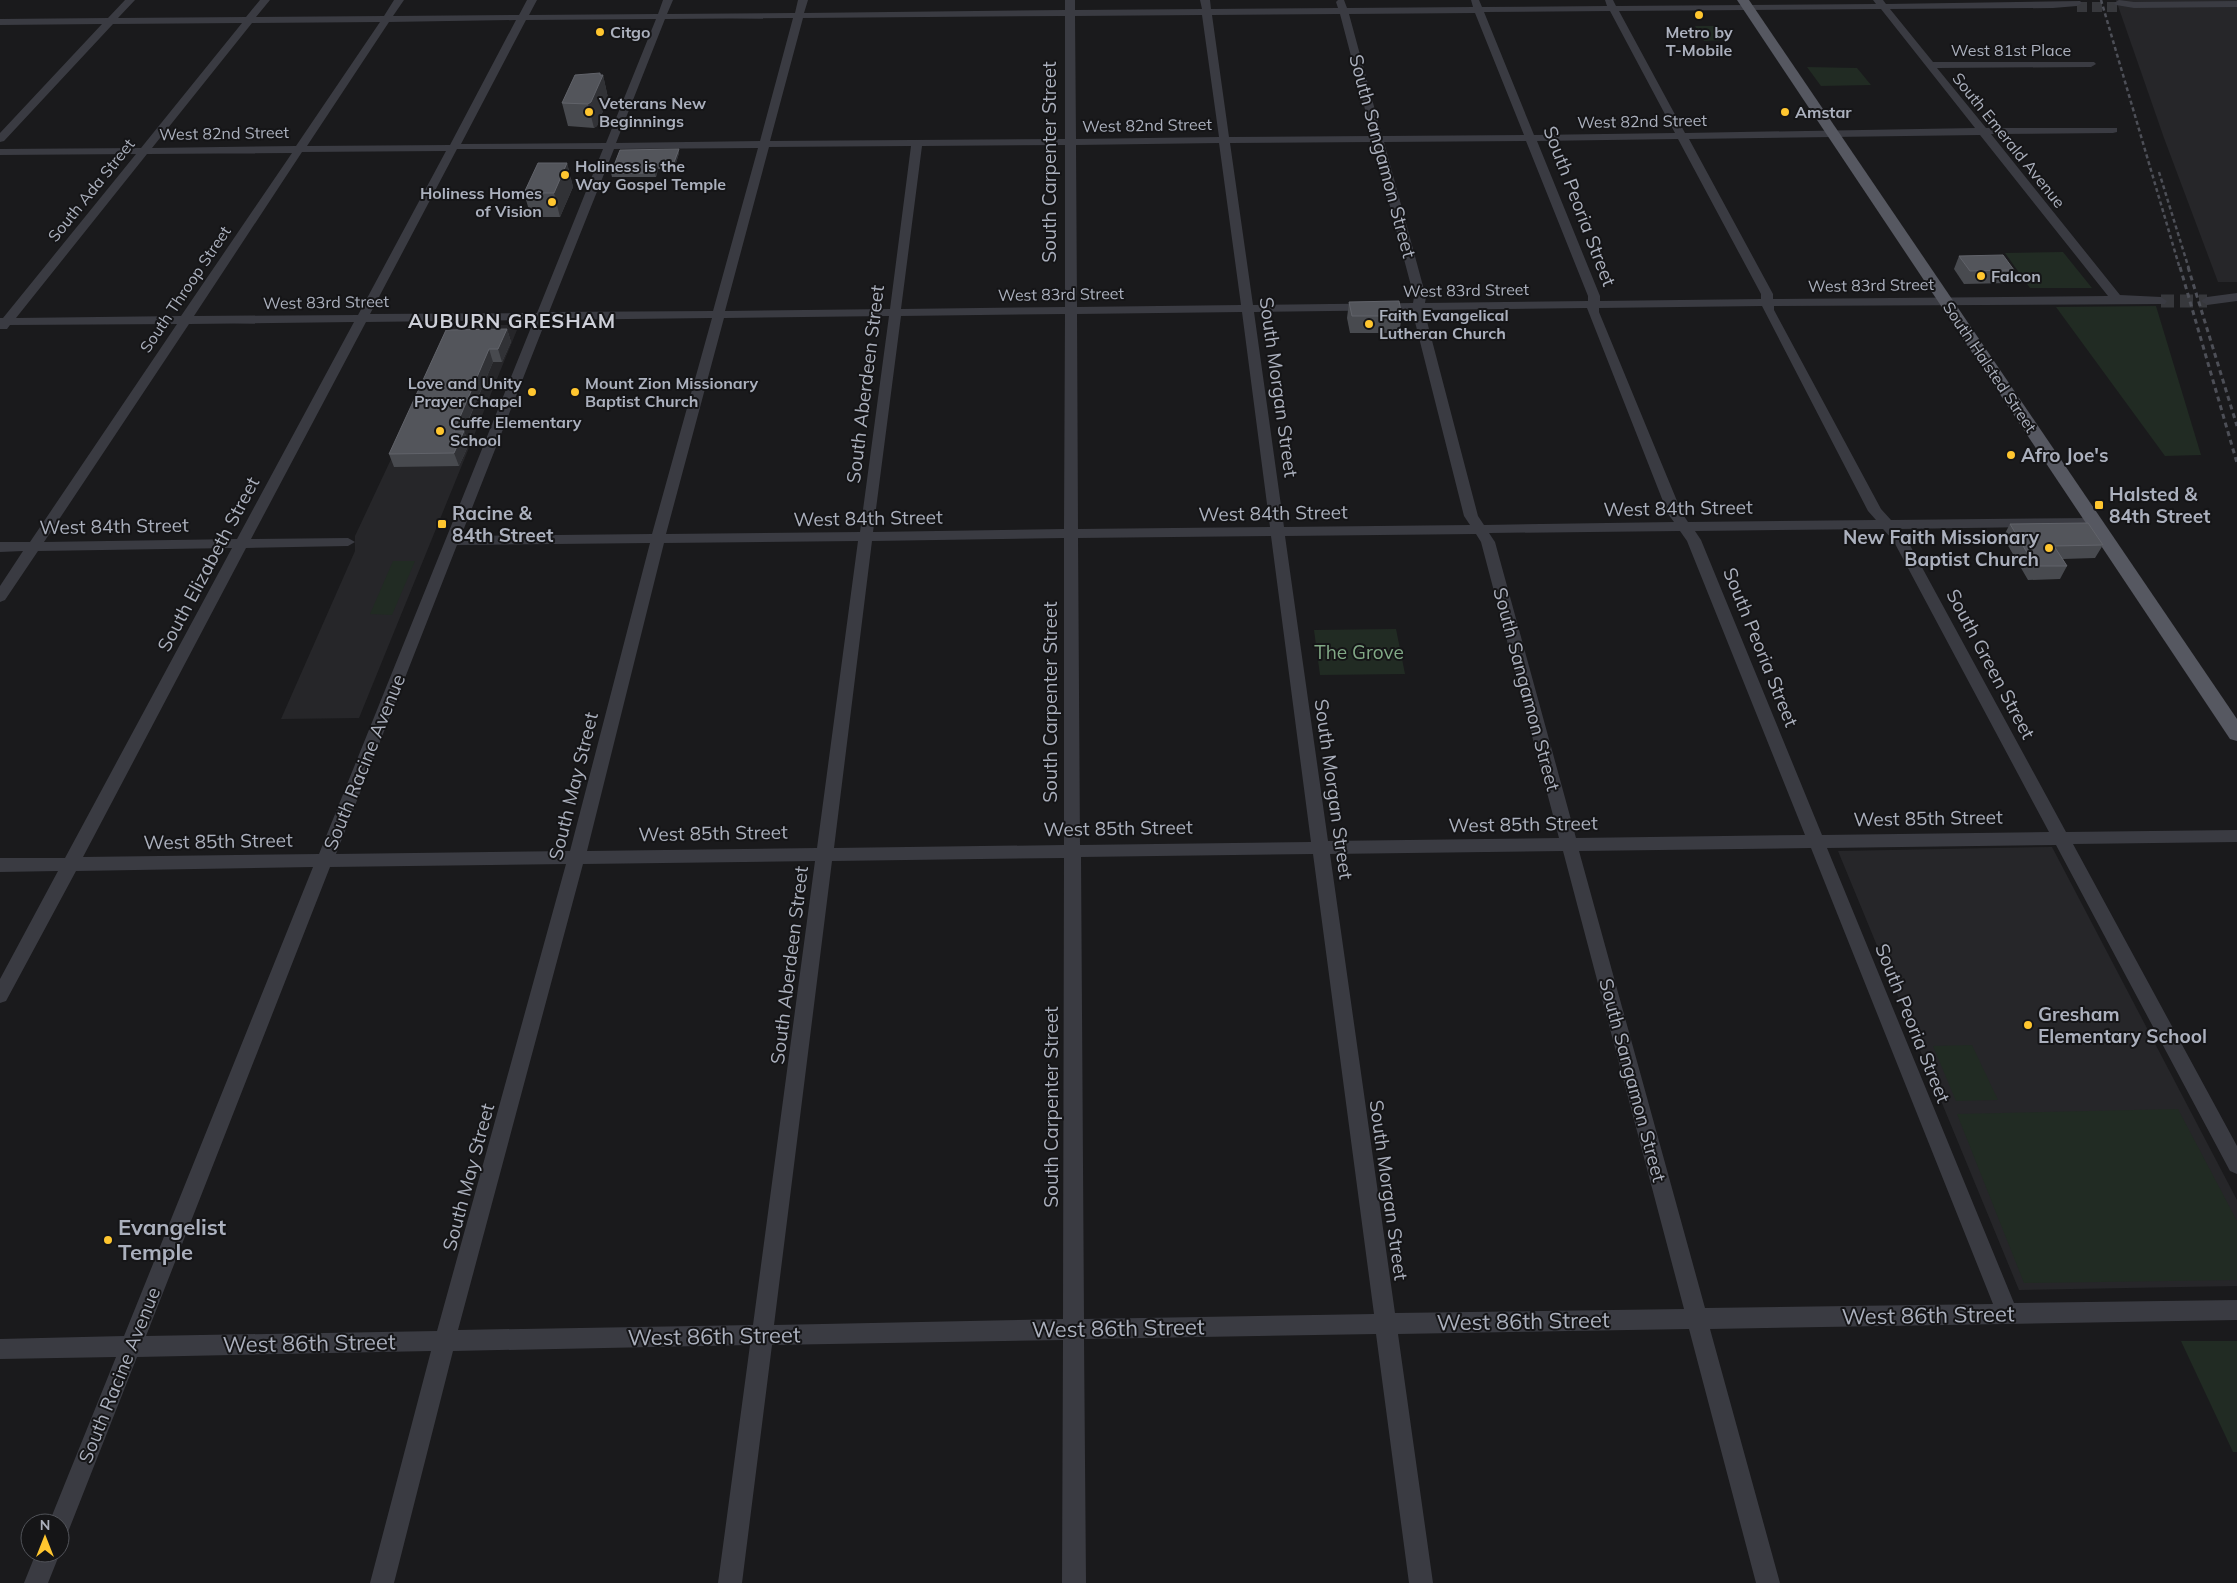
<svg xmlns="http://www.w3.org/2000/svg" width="2237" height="1583" font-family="Mulish,sans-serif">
<rect width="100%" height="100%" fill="#1a1a1c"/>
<g fill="#262629">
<polygon points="2116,0 2237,0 2237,282 2218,282 2164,138"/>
<polygon points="454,325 519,325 359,718 281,719 355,551 355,536"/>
<polygon points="2052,847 2237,1200 2237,1286 2019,1290 1838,851"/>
</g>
<g fill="#212b23">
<polygon points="1695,26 1717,26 1726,40 1704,41"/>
<polygon points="1807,67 1857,68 1871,85 1821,86"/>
<polygon points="2063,252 2092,288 2030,288 2005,253"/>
<polygon points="2156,306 2201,455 2165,456 2056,307"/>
<polygon points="393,561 415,561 392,615 370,614"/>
<polygon points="1396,629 1405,674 1320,675 1314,630"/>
<polygon points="1972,1045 1998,1100 1956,1101 1933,1046"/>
<polygon points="2178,1109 2237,1221 2237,1280 2024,1283 1957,1114"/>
<polygon points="2181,1341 2237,1341 2237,1452 2233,1452"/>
</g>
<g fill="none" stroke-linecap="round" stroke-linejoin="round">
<polyline stroke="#37383c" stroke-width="10" stroke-dasharray="10 5" stroke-linecap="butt" points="2077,7 2120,7"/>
<polyline stroke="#37383c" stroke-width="13" stroke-dasharray="13 6" stroke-linecap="butt" points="2161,301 2207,301"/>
<g fill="#3a3b42" fill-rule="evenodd">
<path d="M125,0h10l-17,18 128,-1 14,-17h10l-14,17 128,-1 10,-16h10l-11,16 126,-1 8,-15h10l-8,15 129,-1 5,-14h10l-6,14 128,-1 3,-13h10l-4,13 261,-3v-10h10v10l127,-1 -2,-9h10l1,9 127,-1 -2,-6 2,-2h6l3,8 126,-1 -2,-7h8l3,7 125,-1 -2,-6h8l3,6 260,-2 -3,-4h10l3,4 194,-3 2,2 -5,3 -24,2 -163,1 43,53h161l2,2 -5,3 -154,1 49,60h131v4l-4,1 -122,1 129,161 41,2 6,4 -2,3 -391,2v4l107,199 10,11 203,-2 7,4 -7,4 -196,3 8,9 160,294 171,-2v12l-164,2 164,302v28l-7,-3 -174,-326 -229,3 187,455 223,-3v20l-527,9 70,254h-24l-67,-254 -291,5 35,249h-24l-33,-249 -292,5 2,244h-24l1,-243 -291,5 -30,238h-24l32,-238 -297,6 -59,232h-24l61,-232 -294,6 -69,175 -8,3v-12h-11l67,-166 -116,2v-20l124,-3 189,-469 -237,4 -70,130 -6,2v-24l58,-108 -58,1v-14h65l167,-310 -194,3 -33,49 -5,2v-16l23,-35 -23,1v-10h30l147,-218 -167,1 -3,4h-7v-11h3l133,-164 -136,1v-6l141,-1 101,-125 -129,1 -109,117 -4,1v-9l102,-109 -102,1v-6l108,-1zM1881,9l94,119 -290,5 -66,-122zM1610,11l65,122 -141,2 -50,-123zM1475,13l49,122 -142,1 -33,-122zM1340,14l32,122 -143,1 -17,-122zM1202,15l17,122 -143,2 -1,-123zM1065,16v123l-295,2 33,-123zM793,18l-33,123 -144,2 49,-124zM656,19l-50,124 -145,1 65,-124zM516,20l-66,125 -143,1 82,-124zM380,22l-84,124 -144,2 100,-125zM1980,135l128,161 -335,3v-5l-84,-155zM1678,139l83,155v5l-161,2v-5l-63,-155zM1526,141l62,155v5l-163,2 1,-6 -42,-155zM1373,142l41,155 -1,6 -160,2 -23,-162zM1219,143l22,162 -164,2 -1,-162zM1065,145v162l-164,2 21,-163zM911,146l-21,163 -165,2 44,-164zM758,148l-45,163 -164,1 65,-163zM457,149h146l-66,164 -167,1zM446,151l-88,164 -164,1 108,-164zM292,153l-111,163 -165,2 131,-164zM1762,306l106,205 8,9 -188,2 -6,-9 -83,-201v-4zM1587,308l81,206 6,8 -190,3 -6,-9 -54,-206zM1412,310l52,206 6,9 -186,2 -30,-215zM1242,312l28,215 -192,2 -1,-215zM1065,314l-1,215 -191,3 28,-216zM889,316l-29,216 -194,2 58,-216zM712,318l-60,216 -191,2 85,-216zM534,320l-215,534 -236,3 163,-309 102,-2 7,-4 -7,-4 -97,1 115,-217zM354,322l-117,217 -193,3 145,-218zM1883,529l10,11 156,292 -227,3 -121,-295 -6,-9zM1680,531l7,10 118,294 -229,3 -81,-296 -6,-9zM1476,534l5,8 78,296 -231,3 -43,-305zM1271,536l40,306 -231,3 -2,-307zM1064,538v307l-230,3 38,-307zM858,541l-41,307 -230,3 77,-308zM650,543l-80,308 -234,3 121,-309zM1811,848l182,456 -288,4 -126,-457zM1563,851l121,458 -289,4 -65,-459zM1313,854l61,460 -290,5 -3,-462zM1064,858l-1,461 -289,6 58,-464zM815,861l-62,464 -295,5 125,-466zM566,864l-129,467 -291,5 184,-469z"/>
<polygon points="2119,0 2134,2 2237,1 2237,7 2134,8 2116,5 2114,3"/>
<polygon points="2237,293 2237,301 2207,305 2201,301 2207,297"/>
<polygon points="36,1553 60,1553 48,1583 24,1583"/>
</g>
<polygon fill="#565861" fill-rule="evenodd" points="1737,0 1749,0 2237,719 2237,741 2230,739"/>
<g stroke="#4d4f57" stroke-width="2.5" stroke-dasharray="4 3" stroke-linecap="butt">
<polyline points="2101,0 2180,269"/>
<polyline points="2159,172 2189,269"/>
</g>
<g stroke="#4d4f57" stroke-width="3" stroke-dasharray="5 4" stroke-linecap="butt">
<polyline points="2180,267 2237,463"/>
<polyline points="2188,267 2237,426"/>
</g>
</g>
<g fill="#484a4f">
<polygon points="600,73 601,75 603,75 608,98 597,126 594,128 568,126 562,103"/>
<polygon points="679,149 679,153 674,169 658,169 656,177 612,177 611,173"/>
<polygon points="567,163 573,187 560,217 531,217 524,193"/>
<polygon points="1959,256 2014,270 2008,283 1964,284 1954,269"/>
<polygon points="1349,302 1402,316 1399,333 1350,333 1347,318"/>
<polygon points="507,329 511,342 502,362 493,362 464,431 469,444 459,466 394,467 389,454"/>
<polygon points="2010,524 2103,545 2095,558 2063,559 2067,566 2060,579 2028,580 2003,537"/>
</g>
<g fill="#313236">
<polygon points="600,73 601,78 603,75 608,98 597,126 594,128 588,104"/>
<polygon points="679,149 679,153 674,169 673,165"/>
<polygon points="567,163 573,187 560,217 554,193"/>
<polygon points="657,165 658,169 656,177 655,173"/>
<polygon points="507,329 511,342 502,362 498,349"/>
<polygon points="489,349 493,362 458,444 454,431"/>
<polygon points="464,431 469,444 459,466 454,453"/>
</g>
<g fill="#53555b" stroke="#61636a">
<polygon points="600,73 600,75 603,75 591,102 588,104 562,103 575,75"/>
<polygon points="679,149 673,165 657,165 655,173 611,173 620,150"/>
<polygon points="538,163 567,163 554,193 524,193"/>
<polygon points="2003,255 2014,270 1970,271 1959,256"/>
<polygon points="1399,301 1402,316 1352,316 1349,302"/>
<polygon points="507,329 498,349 489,349 454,431 464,431 454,453 389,454 446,330"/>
<polygon points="2088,523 2103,545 2054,546 2067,566 2035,566 2010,524"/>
</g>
<g fill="#ffc62f" stroke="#151517" stroke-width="2">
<circle cx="1699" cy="15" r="5"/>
<circle cx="600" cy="32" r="5"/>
<circle cx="589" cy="112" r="5"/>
<circle cx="1785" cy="112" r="5"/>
<circle cx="565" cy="175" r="5"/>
<circle cx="552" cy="202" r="5"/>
<circle cx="1981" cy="276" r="5"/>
<circle cx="1369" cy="324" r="5"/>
<circle cx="532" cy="392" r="5"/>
<circle cx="575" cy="392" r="5"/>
<circle cx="440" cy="431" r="5"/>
<circle cx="2011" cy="455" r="5"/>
<rect x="2094" y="500" width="10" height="10" rx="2.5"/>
<rect x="437" y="519" width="10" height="10" rx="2.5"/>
<circle cx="2049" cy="548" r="5"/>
<circle cx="2028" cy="1025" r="5"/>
<circle cx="108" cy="1240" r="5"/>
</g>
<g text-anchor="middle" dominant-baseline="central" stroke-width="4" stroke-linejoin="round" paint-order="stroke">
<g font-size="16" font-weight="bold" fill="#abb0bd" stroke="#151517" text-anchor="start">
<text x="610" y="32">Citgo</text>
<text x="1699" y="32" text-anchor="middle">Metro by<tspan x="1699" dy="18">T-Mobile</tspan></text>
<text x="599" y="103">Veterans New<tspan x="599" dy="18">Beginnings</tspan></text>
<text x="1795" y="112">Amstar</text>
<text x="575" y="166">Holiness is the<tspan x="575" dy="18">Way Gospel Temple</tspan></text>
<text x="542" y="193" text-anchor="end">Holiness Homes<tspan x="542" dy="18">of Vision</tspan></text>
<text x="1991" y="276">Falcon</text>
<text x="1379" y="315">Faith Evangelical<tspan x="1379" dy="18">Lutheran Church</tspan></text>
<text x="522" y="383" text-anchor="end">Love and Unity<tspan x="522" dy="18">Prayer Chapel</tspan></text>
<text x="585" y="383">Mount Zion Missionary<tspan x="585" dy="18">Baptist Church</tspan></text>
<text x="450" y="422">Cuffe Elementary<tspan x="450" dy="18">School</tspan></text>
</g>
<g font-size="16" fill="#abb0bd" stroke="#151517">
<text x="2011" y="50">West 81st Place</text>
<text transform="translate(1642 121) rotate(-1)">West 82nd Street</text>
<text transform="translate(1147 125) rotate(-1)">West 82nd Street</text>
<text transform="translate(224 133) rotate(-1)">West 82nd Street</text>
<text transform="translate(2009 140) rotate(51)">South Emerald Avenue</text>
<text transform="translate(91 190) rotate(-51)">South Ada Street</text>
<text transform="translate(1871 285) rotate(-1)">West 83rd Street</text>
<text transform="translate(185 289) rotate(-56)">South Throop Street</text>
<text transform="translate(1466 290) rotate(-1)">West 83rd Street</text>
<text transform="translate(1061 294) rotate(-1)">West 83rd Street</text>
<text transform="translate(326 302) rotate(-1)">West 83rd Street</text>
<text transform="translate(1990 367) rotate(56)">South Halsted Street</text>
</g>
<g font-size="19" fill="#abb0bd" stroke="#151517">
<text transform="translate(1383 156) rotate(75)">South Sangamon Street</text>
<text transform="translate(1049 162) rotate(-90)">South Carpenter Street</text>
<text transform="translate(1580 206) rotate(69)">South Peoria Street</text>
<text transform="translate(865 384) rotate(-83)">South Aberdeen Street</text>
<text transform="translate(1279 387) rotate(82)">South Morgan Street</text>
<text transform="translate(1678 508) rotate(-1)">West 84th Street</text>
<text transform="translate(1273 513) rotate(-1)">West 84th Street</text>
<text transform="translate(868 518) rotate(-1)">West 84th Street</text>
<text transform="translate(114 526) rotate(-1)">West 84th Street</text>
<text transform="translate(208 564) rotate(-62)">South Elizabeth Street</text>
<text transform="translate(1761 647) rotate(68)">South Peoria Street</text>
<text transform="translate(1991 664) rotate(62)">South Green Street</text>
<text transform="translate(1527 689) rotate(75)">South Sangamon Street</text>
<text transform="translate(1050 702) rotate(-90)">South Carpenter Street</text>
<text transform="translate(364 762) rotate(-68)">South Racine Avenue</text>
<text transform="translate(573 786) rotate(-76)">South May Street</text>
<text transform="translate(1334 789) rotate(82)">South Morgan Street</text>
<text transform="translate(1928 818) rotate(-1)">West 85th Street</text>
<text transform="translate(1523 824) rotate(-1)">West 85th Street</text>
<text transform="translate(1118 828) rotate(-1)">West 85th Street</text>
<text transform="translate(713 833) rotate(-1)">West 85th Street</text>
<text transform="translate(218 841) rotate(-1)">West 85th Street</text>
<text transform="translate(789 965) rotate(-83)">South Aberdeen Street</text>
<text transform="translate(1913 1023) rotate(68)">South Peoria Street</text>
<text transform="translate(1633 1080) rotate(75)">South Sangamon Street</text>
<text transform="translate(1051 1107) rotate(-90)">South Carpenter Street</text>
<text transform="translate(468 1177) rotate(-75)">South May Street</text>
<text transform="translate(1389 1190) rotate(82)">South Morgan Street</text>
<text transform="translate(119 1375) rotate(-68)">South Racine Avenue</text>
</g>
<g font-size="19" font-weight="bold" fill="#abb0bd" stroke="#151517" text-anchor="start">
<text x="2021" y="455">Afro Joe's</text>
<text x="2109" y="494">Halsted &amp;<tspan x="2109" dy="22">84th Street</tspan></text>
<text x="452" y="513">Racine &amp;<tspan x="452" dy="22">84th Street</tspan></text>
<text x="2039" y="537" text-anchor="end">New Faith Missionary<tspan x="2039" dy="22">Baptist Church</tspan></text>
<text x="2038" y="1014">Gresham<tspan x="2038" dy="22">Elementary School</tspan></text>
</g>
<g font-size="19" fill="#81a986" stroke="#151517">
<text x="1359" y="652">The Grove</text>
</g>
<g font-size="20" font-weight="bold" letter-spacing="1" fill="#cdcfd8" stroke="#151517">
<text x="512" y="320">AUBURN GRESHAM</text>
</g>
<g font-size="22" font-weight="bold" fill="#abb0bd" stroke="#151517" text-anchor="start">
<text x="118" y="1227">Evangelist<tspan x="118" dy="25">Temple</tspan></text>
</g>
<g font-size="22" fill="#abb0bd" stroke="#151517">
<text transform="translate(1928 1315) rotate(-1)">West 86th Street</text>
<text transform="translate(1523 1321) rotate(-1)">West 86th Street</text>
<text transform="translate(1118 1328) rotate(-1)">West 86th Street</text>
<text transform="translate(714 1336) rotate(-1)">West 86th Street</text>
<text transform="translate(309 1343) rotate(-1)">West 86th Street</text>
</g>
</g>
<g transform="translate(45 1538)"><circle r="24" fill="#151517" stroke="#515359"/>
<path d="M0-4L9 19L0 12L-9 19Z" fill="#ffc62f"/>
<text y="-8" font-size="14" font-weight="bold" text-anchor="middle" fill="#abb0bd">N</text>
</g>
</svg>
